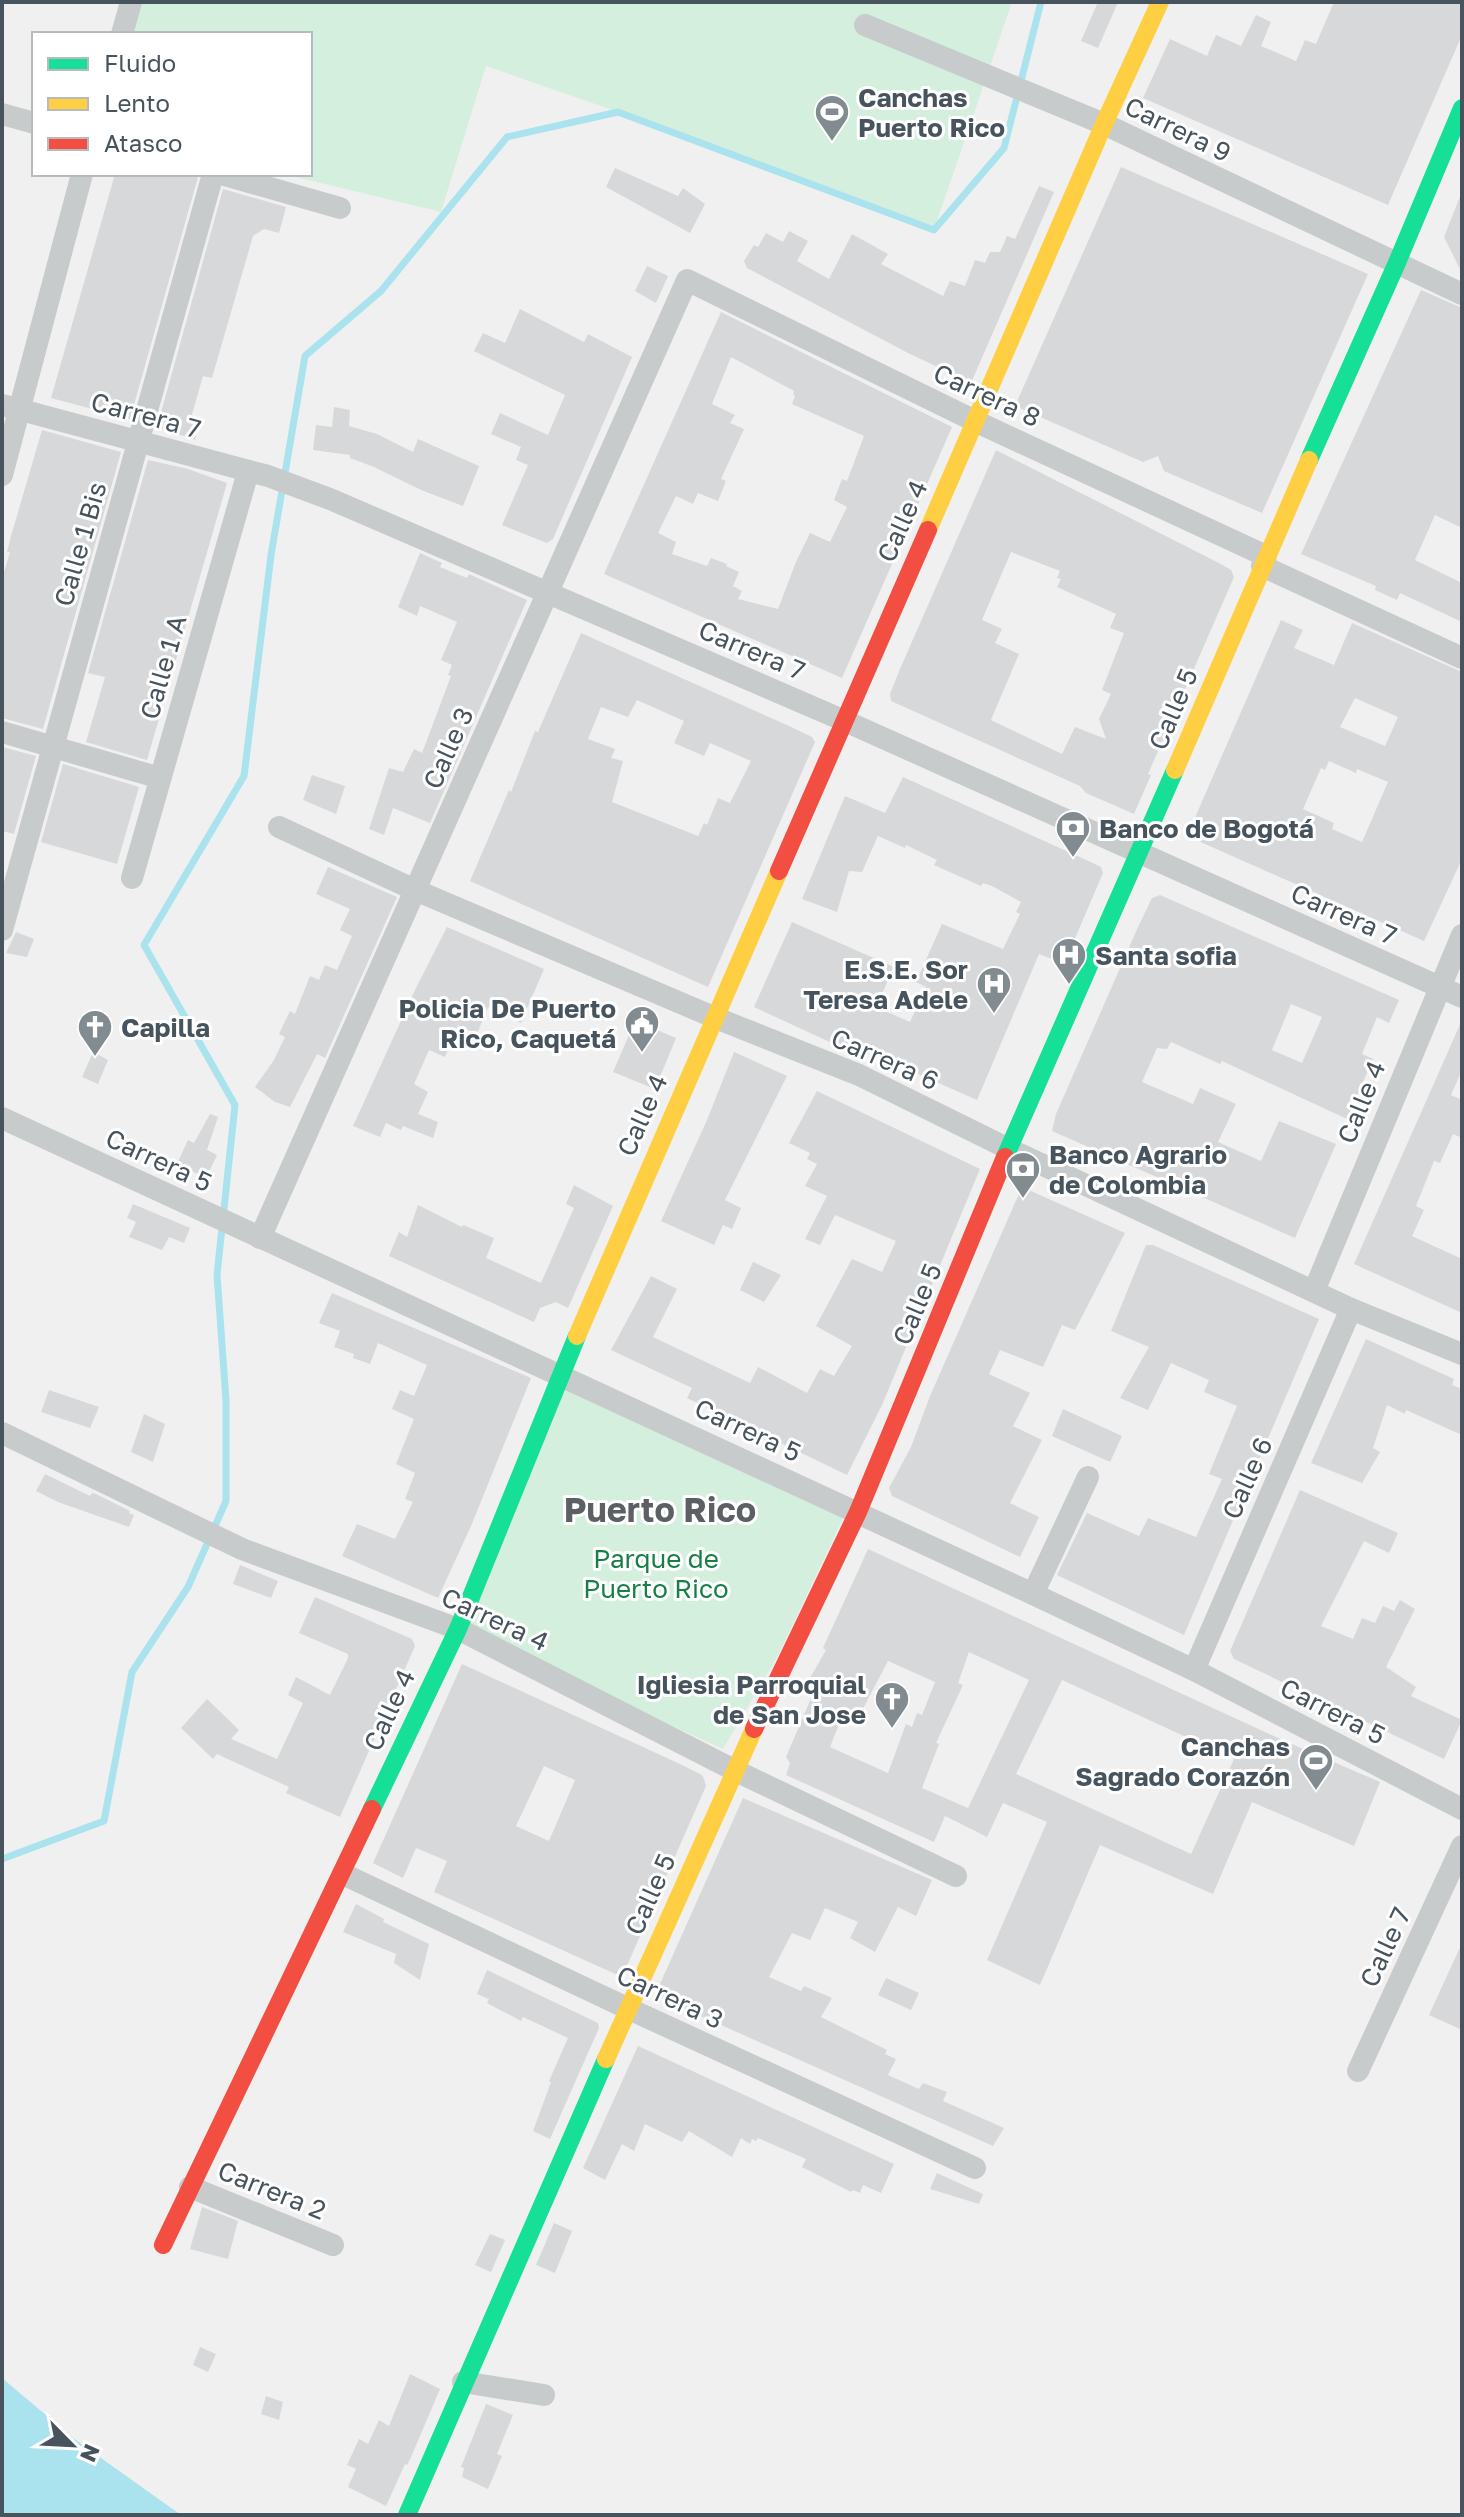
<svg xmlns="http://www.w3.org/2000/svg" width="1464" height="2517" font-family="'Golos Text',sans-serif">
<rect width="100%" height="100%" fill="#f1f0f0"/>
<g fill="#d5efde">
<polygon points="134,2 1012,2 934,230 618,112 486,66 441,212 283,174 310,174 310,34 125,34"/>
<polygon points="561,1383 844,1516 780,1652 723,1749 458,1629"/>
</g>
<polygon fill="#aae3ed" points="2,2378 73,2438 181,2515 2,2515"/>
<g fill="none" stroke-linecap="round" stroke-linejoin="round">
<polyline stroke="#aae3ed" stroke-width="7" points="2,1859 104,1821 132,1672 188,1587 226,1501 226,1400 217,1275 235,1105 144,945 244,776 271,555 305,356 381,291 507,137 618,112 934,230 1004,148 1041,2"/>
</g>
<g fill="#d7d8d9" fill-rule="evenodd">
<polygon points="1098,2 1118,2 1098,48 1081,41"/>
<polygon points="1334,2 1462,2 1462,35 1388,205 1143,98 1170,39 1207,56 1216,35 1241,46 1256,15 1271,22 1261,46 1296,61 1305,40 1316,44"/>
<polygon points="1121,167 1368,274 1262,513 1164,471 1158,456 1143,462 1015,406"/>
<polygon points="615,168 678,196 683,188 705,204 690,233 606,187"/>
<polygon points="115,174 180,174 198,177 130,419 51,398"/>
<polygon points="1039,186 1054,192 971,383 908,353 747,268 744,261 754,245 758,247 766,233 783,242 789,231 808,241 797,261 829,279 852,234 888,254 881,264 943,296 950,281 965,286 975,260 985,263 990,252 1000,252 1007,236 1015,239"/>
<polygon points="223,189 286,207 279,233 264,229 253,236 212,378 203,376 191,418 200,421 195,440 157,427"/>
<polygon points="1461,194 1462,194 1462,273 1444,237"/>
<polygon points="647,266 668,276 656,303 635,291"/>
<polygon points="1421,290 1462,308 1462,528 1435,515 1415,560 1462,583 1462,622 1400,593 1397,600 1375,590 1376,586 1301,554"/>
<polygon points="520,309 584,342 588,334 632,357 553,539 547,543 502,525 528,465 516,460 521,447 491,434 500,413 548,435 565,395 474,351 483,333 505,343"/>
<path d="M721,312l231,115 -110,251 -238,-104zM731,357l63,34 -1,3 2,2 -3,8 72,32 -17,45 -5,-2 -8,21 13,7 -17,35 -20,-9 -14,29 -18,47 -40,-10 4,-8 -9,-5 6,-14 -13,-6 1,-2 -16,-6 -4,8 -35,-12 4,-12 -18,-9 18,-37 17,8 5,-11 20,8 8,-20 -5,-2 23,-50 -14,-6 5,-8 -23,-11z"/>
<polygon points="334,407 350,410 349,426 377,434 413,452 418,439 479,466 463,506 421,490 374,467 350,458 350,455 313,450 316,425 332,427"/>
<polygon points="42,430 121,452 43,729 2,718 2,579 10,552 7,552 11,536"/>
<path d="M996,450l221,112 14,8 3,7 -86,197 3,1 -17,39 -48,-21 -6,-7 -189,-85 -1,-7 10,-25zM1011,552l49,19 -3,7 4,1 -4,8 59,27 -6,14 14,5 -22,57 9,4 -12,25 7,20 -31,-12 -13,27 -71,-34 28,-66 -24,-11 7,-14 -20,-9z"/>
<polygon points="148,460 188,469 227,483 147,760 86,742 105,677 88,673"/>
<polygon points="420,553 442,563 440,567 467,578 469,574 527,600 430,823 393,808 384,835 369,829 389,768 403,772 414,749 422,753 451,676 448,675 452,665 441,660 457,622 420,606 417,616 398,607"/>
<path d="M1281,620l22,10 -9,18 40,17 18,-42 110,49v187l-38,82 -237,-105zM1355,698l43,19 -13,29 -45,-19zM1329,761l27,12 1,-4 31,13 -26,60 -30,-13 2,-6 -31,-14 18,-41 4,2z"/>
<path d="M581,633l208,93 23,11 3,5 -107,245 -238,-106 39,-91 2,2 24,-61 3,1zM637,700l47,21 -10,22 30,13 6,-13 41,18 -21,42 -12,-5 -11,27 -3,-2 -6,13 -86,-34 11,-41 -12,-3 4,-9 -27,-10 13,-32 27,10z"/>
<polygon points="2,747 36,756 14,834 2,831"/>
<polygon points="63,764 139,787 117,864 41,842"/>
<polygon points="312,775 345,786 336,814 303,800"/>
<polygon points="903,777 1093,863 1101,867 1103,873 1070,950 1059,946 1052,959 1039,954 977,1100 866,1051 862,1057 754,1007 792,922 894,967 876,1007 910,1022 926,987 916,982 942,924 1003,949 1020,914 1016,912 1021,902 992,886 983,883 981,886 934,865 937,860 906,845 905,848 878,836 862,872 849,871 837,912 802,899 845,796 885,813"/>
<polygon points="328,867 397,897 325,1058 317,1054 290,1107 275,1102 255,1087 274,1060 285,1037 279,1034 290,1011 295,1014 310,976 319,980 325,965 337,970 352,936 340,930 350,909 316,894"/>
<path d="M1160,895l239,105 -10,23 -12,-6 -15,37 11,5 -26,60 -125,-58 -2,3 -49,-22 -4,7 -10,-1 -15,34 51,22 7,-16 36,16 -18,38 43,19 18,-40 57,23 -41,94 -243,-107 4,-17 82,-187 14,-29zM1291,1004l31,13 -20,46 -30,-13z"/>
<polygon points="447,927 544,969 521,1023 488,1007 477,1034 458,1025 445,1057 429,1050 414,1084 428,1092 418,1114 438,1122 433,1138 403,1126 401,1130 386,1123 380,1137 353,1126 416,988"/>
<polygon points="16,932 34,939 27,957 6,953"/>
<polygon points="1462,1020 1462,1070 1451,1095 1462,1100 1462,1138 1453,1134 1440,1163 1434,1161 1416,1206 1424,1210 1412,1236 1462,1259 1462,1313 1354,1264"/>
<polygon points="635,1021 676,1038 655,1089 613,1072"/>
<polygon points="93,1052 108,1060 98,1084 82,1077"/>
<polygon points="734,1052 787,1076 725,1200 741,1208 732,1229 723,1225 714,1245 661,1221 707,1120"/>
<polygon points="817,1091 980,1169 882,1405 847,1475 687,1398 692,1388 611,1350 651,1276 677,1289 653,1337 750,1383 758,1367 807,1393 820,1369 834,1376 852,1346 816,1326 852,1259 882,1272 896,1241 835,1215 820,1245 805,1239 827,1196 805,1186 817,1164 807,1159 810,1153 789,1143"/>
<polygon points="210,1114 218,1117 207,1150 217,1155 206,1178 177,1164 188,1140 194,1143"/>
<polygon points="574,1185 613,1206 568,1308 556,1302 540,1308 534,1322 389,1256 399,1232 407,1237 418,1205 462,1227 463,1225 494,1238 486,1258 541,1283 574,1208 566,1204"/>
<polygon points="1022,1187 1125,1233 1075,1330 1062,1325 1043,1367 1000,1350 989,1374 1030,1393 1013,1426 1042,1440 1010,1503 1039,1517 1020,1557 892,1496 889,1488 911,1447 930,1396"/>
<polygon points="133,1204 190,1228 184,1243 169,1237 162,1250 129,1237 136,1222 127,1218"/>
<polygon points="1146,1245 1153,1245 1319,1319 1184,1635 1057,1575 1087,1513 1139,1536 1148,1518 1196,1537 1222,1479 1209,1474 1237,1406 1204,1392 1209,1380 1171,1363 1148,1410 1120,1398 1149,1347 1111,1331"/>
<polygon points="753,1262 781,1275 764,1302 740,1290"/>
<polygon points="332,1293 531,1378 471,1526 438,1598 342,1556 357,1524 395,1539 413,1502 405,1499 415,1473 396,1464 414,1419 392,1409 400,1390 414,1396 427,1365 378,1343 370,1364 353,1358 354,1354 334,1347 340,1331 319,1323"/>
<polygon points="1366,1339 1454,1379 1452,1385 1462,1389 1462,1435 1406,1410 1405,1414 1387,1405 1373,1448 1380,1452 1362,1483 1311,1463"/>
<polygon points="49,1390 99,1407 90,1428 41,1412"/>
<polygon points="1063,1409 1122,1436 1110,1462 1052,1436"/>
<polygon points="144,1414 165,1424 153,1462 131,1452"/>
<polygon points="45,1474 90,1496 92,1493 96,1494 130,1511 129,1513 134,1515 129,1527 58,1502 36,1491"/>
<polygon points="1300,1490 1398,1533 1389,1553 1364,1541 1321,1626 1353,1639 1362,1618 1375,1623 1383,1606 1394,1611 1400,1600 1415,1609 1386,1667 1416,1687 1411,1696 1462,1720 1444,1759 1234,1659 1230,1651"/>
<path d="M868,1549l410,189 102,44 -26,64 -102,-44 -39,92 -113,-49 -60,140 -53,-25 60,-138 -44,-19 -16,34 -42,-21 -11,26 -148,-67 4,-12 -4,-6 29,-68 -9,-4 20,-35 -3,-2zM969,1652l60,28 -61,128 -46,-20 17,-44 -3,-1 27,-58 -5,-2zM888,1661l47,21 -13,33 -5,-2 -5,14 -6,-3 -18,49 -58,-26 13,-33 14,6zM1062,1680l172,79 -43,95 -175,-80z"/>
<polygon points="240,1565 278,1581 271,1598 233,1584"/>
<polygon points="315,1597 412,1639 415,1646 340,1817 286,1793 289,1787 217,1754 213,1759 181,1728 207,1699 239,1730 231,1739 277,1759 303,1703 288,1695 296,1677 330,1695 348,1658 348,1654 299,1633"/>
<path d="M462,1664l218,100 22,11 2,4 2,7 -84,191 -188,-85 13,-31 -31,-13 -13,30 -30,-15zM544,1766l31,14 -26,61 -33,-15z"/>
<polygon points="743,1798 932,1880 916,1916 898,1907 875,1952 850,1938 858,1922 825,1908 810,1940 792,1933 769,1977 801,1991 804,1986 832,1998 821,2017 887,2050 885,2054 896,2059 888,2075 919,2089 923,2083 947,2092 943,2101 1004,2128 993,2146 658,1997 656,1993"/>
<polygon points="356,1904 384,1919 383,1922 429,1944 420,1980 394,1963 396,1954 343,1932"/>
<polygon points="1462,1943 1462,2030 1429,2015"/>
<polygon points="487,1970 598,2023 599,2028 550,2139 533,2131 551,2082 549,2081 568,2038 523,2017 521,2021 487,2003 489,1999 477,1994"/>
<polygon points="886,1978 919,1993 911,2010 878,1995"/>
<polygon points="638,2046 894,2164 881,2193 863,2185 860,2193 853,2190 851,2192 802,2167 806,2159 758,2138 756,2141 752,2139 750,2144 741,2138 732,2157 689,2131 682,2142 645,2124 634,2151 622,2144 605,2180 583,2168"/>
<polygon points="937,2173 983,2194 979,2204 930,2189"/>
<polygon points="202,2207 238,2221 228,2259 190,2249"/>
<polygon points="554,2223 572,2231 555,2273 536,2265"/>
<polygon points="490,2234 505,2240 491,2272 475,2265"/>
<polygon points="200,2347 216,2354 208,2372 193,2365"/>
<polygon points="410,2374 440,2389 411,2457 407,2465 405,2464 386,2506 348,2487 356,2469 347,2465 359,2439 368,2444 379,2420 389,2426"/>
<polygon points="266,2396 283,2402 279,2420 261,2414"/>
<polygon points="486,2404 513,2415 497,2454 502,2456 488,2489 462,2477 464,2468 461,2467"/>
</g>
<g fill="none" stroke-linecap="round" stroke-linejoin="round">
<g stroke="#c8cbcc" stroke-width="22">
<polyline points="865,25 1104,124 1462,294"/>
<polyline points="122,34 131,2"/>
<polyline points="2,114 34,123"/>
<polyline points="221,174 340,208"/>
<polyline points="2,405 268,476 330,499 845,721 1462,997"/>
<polyline points="2,475 82,174"/>
<polyline points="1262,566 1462,658"/>
<polyline points="2,732 160,778"/>
<polyline points="279,827 415,890 716,1018 859,1075 1009,1149 1351,1309 1462,1354"/>
<polyline points="132,878 248,472"/>
<polyline points="2,930 213,174"/>
<polyline points="2,1118 1033,1594 1194,1670 1462,1809"/>
<polyline points="260,1238 687,280 977,422 1266,556"/>
<polyline points="1314,1291 1462,935"/>
<polyline points="2,1433 242,1549 458,1629 734,1770 956,1876"/>
<polyline points="1033,1594 1088,1477"/>
<polyline points="1194,1670 1351,1309"/>
<polyline points="343,1874 627,2008 975,2168"/>
<polyline points="1358,2071 1462,1846"/>
<polyline points="190,2187 333,2245"/>
<polyline points="463,2382 544,2395"/>
</g>
<g stroke="#16e098" stroke-width="18">
<polyline points="1309,460 1396,265 1462,108"/>
<polyline points="1005,1157 1175,770"/>
<polyline points="372,1809 458,1629 577,1336"/>
<polyline points="407,2515 606,2059"/>
</g>
<g stroke="#ffcf43" stroke-width="18">
<polyline points="928,530 1104,124 1160,2"/>
<polyline points="1175,770 1309,460"/>
<polyline points="577,1336 779,871"/>
<polyline points="606,2059 754,1729"/>
</g>
<g stroke="#f24e42" stroke-width="18">
<polyline points="779,871 928,530"/>
<polyline points="754,1729 858,1512 1005,1157"/>
<polyline points="163,2245 372,1809"/>
</g>
</g>
<defs>
<symbol id="stadium-pin" viewBox="-11 -11 22 30"><path d="M0 17L-7.5 6A9.5 9.5 0 1 1 7.5 6Z" fill="#828b90" stroke="#fff"/><path d="M0-5a6.5 5 0 1 0 0 10a6.5 5 0 1 0 0-10ZM-3.5-1.8h7v3.6h-7Z" fill="#fff"/></symbol>
<symbol id="bank-pin" viewBox="-11 -11 22 30"><path d="M0 17L-7.5 6A9.5 9.5 0 1 1 7.5 6Z" fill="#828b90" stroke="#fff"/><path d="M-6-4H6V4H-6ZM0-2.3a2.3 2.3 0 1 0 0 4.6a2.3 2.3 0 1 0 0-4.6Z" fill="#fff"/></symbol>
<symbol id="hospital-pin" viewBox="-11 -11 22 30"><path d="M0 17L-7.5 6A9.5 9.5 0 1 1 7.5 6Z" fill="#828b90" stroke="#fff"/><path d="M-5-5h3v3.5h4V-5h3V5h-3V1.5h-4V5h-3Z" fill="#fff"/></symbol>
<symbol id="civic-pin" viewBox="-11 -11 22 30"><path d="M0 17L-7.5 6A9.5 9.5 0 1 1 7.5 6Z" fill="#828b90" stroke="#fff"/><path d="M-.6-6.5H3V-4.5H.6V-3L4-1V1h2V6H-6V1h2V-1L-.6-3ZM-1.2 2.5V6h2.4V2.5Z" fill="#fff"/></symbol>
<symbol id="church-pin" viewBox="-11 -11 22 30"><path d="M0 17L-7.5 6A9.5 9.5 0 1 1 7.5 6Z" fill="#828b90" stroke="#fff"/><path d="M-1.2-6h2.4v3.5h3.3v2.4h-3.3V6h-2.4V-.1h-3.3v-2.4h3.3Z" fill="#fff"/></symbol>
</defs>
<g fill-rule="evenodd">
<use href="#stadium-pin" x="812" y="92" width="40" height="54"/>
<use href="#bank-pin" x="1053" y="808" width="40" height="54"/>
<use href="#hospital-pin" x="1049" y="935" width="40" height="54"/>
<use href="#hospital-pin" x="974" y="964" width="40" height="54"/>
<use href="#civic-pin" x="622" y="1003" width="40" height="54"/>
<use href="#church-pin" x="75" y="1007" width="40" height="54"/>
<use href="#bank-pin" x="1003" y="1149" width="40" height="54"/>
<use href="#church-pin" x="872" y="1679" width="40" height="54"/>
<use href="#stadium-pin" x="1296" y="1741" width="40" height="54"/>
</g>
<g text-anchor="middle" dominant-baseline="central" stroke-width="6" stroke-linejoin="round" paint-order="stroke">
<g font-size="26" font-weight="bold" fill="#47545d" stroke="#fff" text-anchor="start">
<text x="858" y="97">Canchas<tspan x="858" dy="30">Puerto Rico</tspan></text>
<text x="1099" y="828">Banco de Bogotá</text>
<text x="1095" y="955">Santa sofia</text>
<text x="968" y="969" text-anchor="end">E.S.E. Sor<tspan x="968" dy="30">Teresa Adele</tspan></text>
<text x="616" y="1008" text-anchor="end">Policia De Puerto<tspan x="616" dy="30">Rico, Caquetá</tspan></text>
<text x="121" y="1027">Capilla</text>
<text x="1049" y="1154">Banco Agrario<tspan x="1049" dy="30">de Colombia</tspan></text>
<text x="866" y="1684" text-anchor="end">Igliesia Parroquial<tspan x="866" dy="30">de San Jose</tspan></text>
<text x="1290" y="1746" text-anchor="end">Canchas<tspan x="1290" dy="30">Sagrado Corazón</tspan></text>
</g>
<g font-size="26" fill="#47545d" stroke="#fff">
<text transform="translate(1178 129) rotate(26)">Carrera 9</text>
<text transform="translate(987 395) rotate(25)">Carrera 8</text>
<text transform="translate(146 415) rotate(15)">Carrera 7</text>
<text transform="translate(902 521) rotate(-66)">Calle 4</text>
<text transform="translate(80 544) rotate(-74)">Calle 1 Bis</text>
<text transform="translate(752 650) rotate(23)">Carrera 7</text>
<text transform="translate(163 667) rotate(-74)">Calle 1 A</text>
<text transform="translate(1173 709) rotate(-67)">Calle 5</text>
<text transform="translate(448 748) rotate(-66)">Calle 3</text>
<text transform="translate(1344 914) rotate(24)">Carrera 7</text>
<text transform="translate(885 1059) rotate(24)">Carrera 6</text>
<text transform="translate(1361 1102) rotate(-68)">Calle 4</text>
<text transform="translate(642 1115) rotate(-66)">Calle 4</text>
<text transform="translate(159 1160) rotate(25)">Carrera 5</text>
<text transform="translate(917 1304) rotate(-67)">Calle 5</text>
<text transform="translate(748 1430) rotate(25)">Carrera 5</text>
<text transform="translate(1247 1478) rotate(-66)">Calle 6</text>
<text transform="translate(495 1619) rotate(25)">Carrera 4</text>
<text transform="translate(389 1710) rotate(-65)">Calle 4</text>
<text transform="translate(1333 1711) rotate(27)">Carrera 5</text>
<text transform="translate(650 1894) rotate(-66)">Calle 5</text>
<text transform="translate(1385 1947) rotate(-65)">Calle 7</text>
<text transform="translate(670 1997) rotate(25)">Carrera 3</text>
<text transform="translate(272 2190) rotate(22)">Carrera 2</text>
</g>
<g font-size="26" fill="#177f46" stroke="#fff">
<text x="656" y="1558">Parque de<tspan x="656" dy="30">Puerto Rico</tspan></text>
</g>
<g font-size="34" font-weight="bold" fill="#5c6064" stroke="#fff">
<text x="660" y="1509">Puerto Rico</text>
</g>
</g>
<rect width="1464" height="2517" fill="none" stroke="#47545d" stroke-width="8"/>
<rect x="32" y="32" width="280" height="144" fill="#ffffff" stroke="#b5bbbe" stroke-width="2"/>
<rect x="48" y="58" width="40" height="12" fill="#16e098" stroke="#b5bbbe" stroke-width="2"/>
<text x="104" y="72" font-size="24" fill="#47545d">Fluido</text>
<rect x="48" y="98" width="40" height="12" fill="#ffcf43" stroke="#b5bbbe" stroke-width="2"/>
<text x="104" y="112" font-size="24" fill="#47545d">Lento</text>
<rect x="48" y="138" width="40" height="12" fill="#f24e42" stroke="#b5bbbe" stroke-width="2"/>
<text x="104" y="152" font-size="24" fill="#47545d">Atasco</text>
<g transform="translate(72 2445) rotate(114)" stroke="#ffffff" stroke-width="6" paint-order="stroke">
<path d="M0-6L14 30L0 20L-14 30Z" fill="#47545d"/>
<text y="-12" font-size="22" font-weight="bold" text-anchor="middle" fill="#47545d">N</text>
</g>
</svg>
